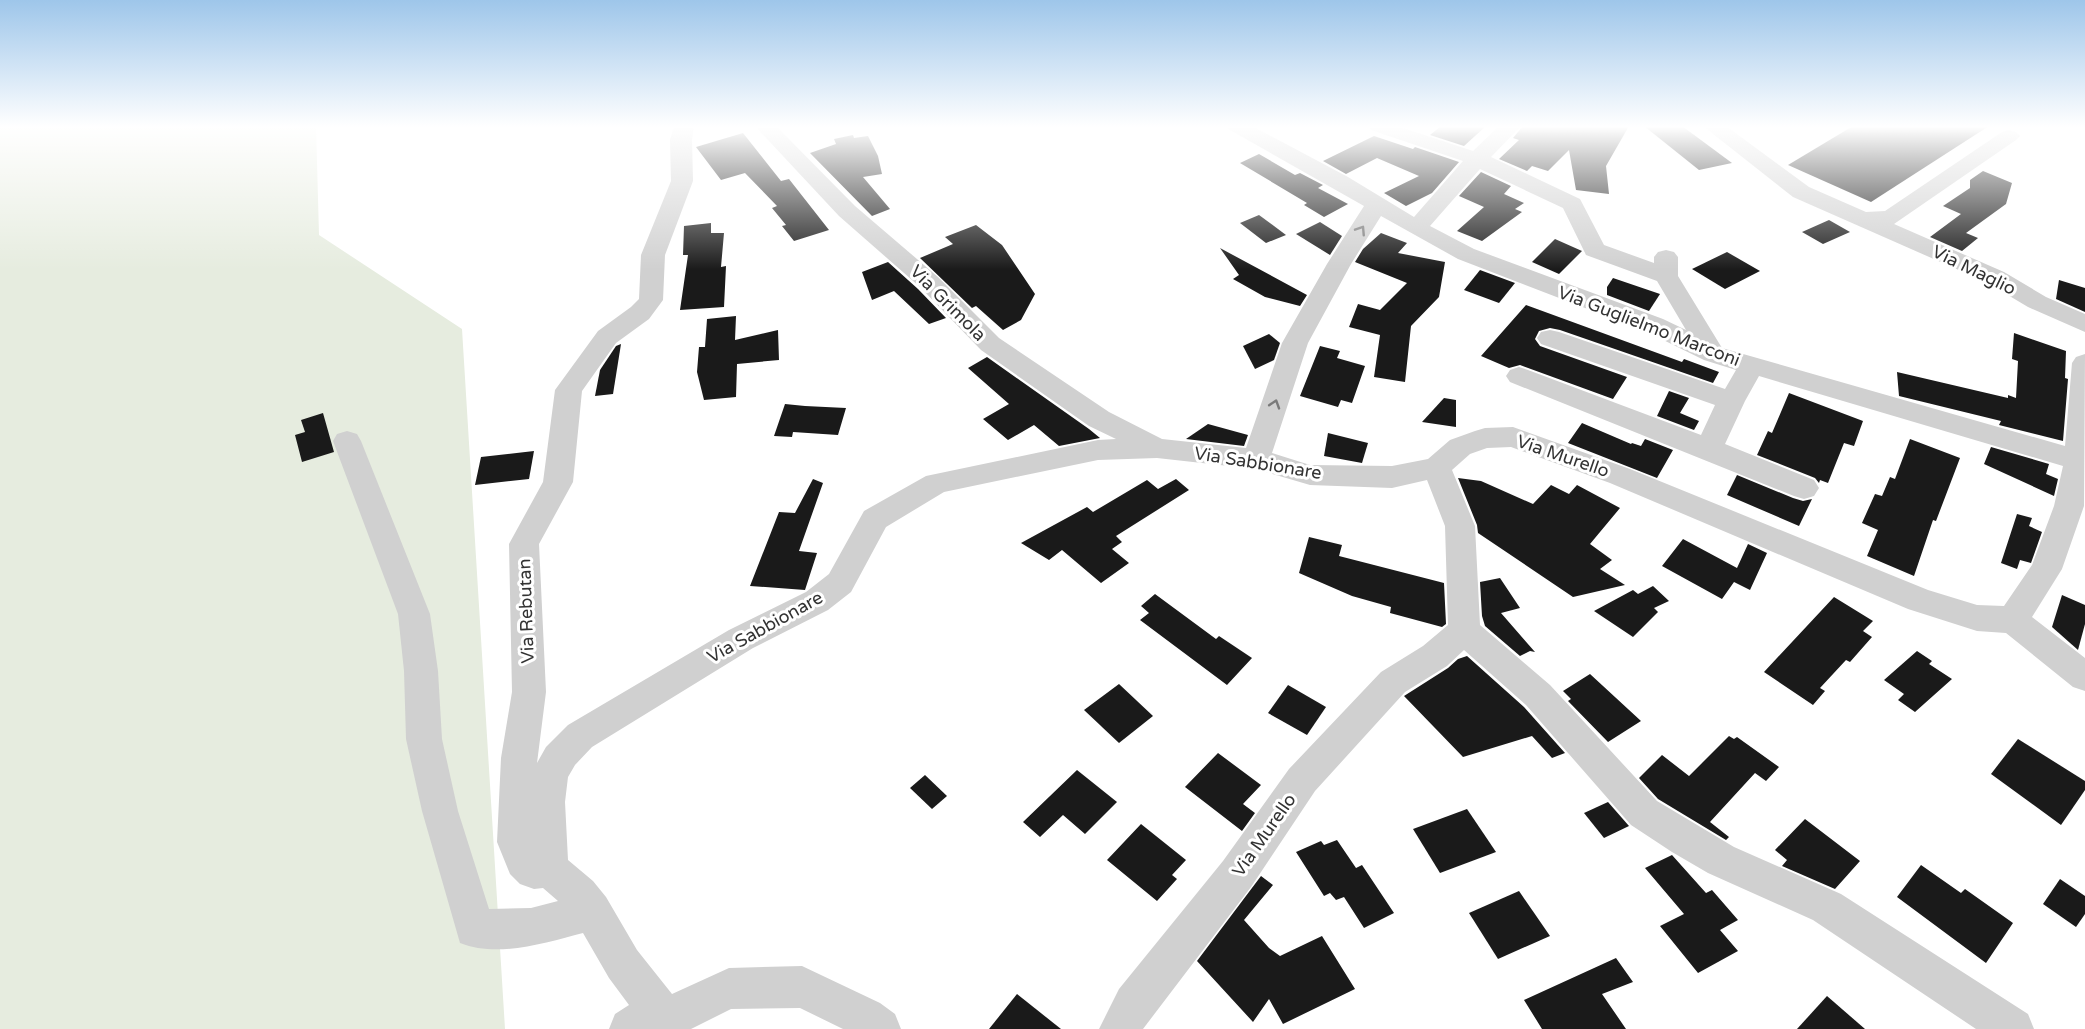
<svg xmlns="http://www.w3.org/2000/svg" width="2085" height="1029" font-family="'Varela Round',sans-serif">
<rect width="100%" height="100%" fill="#fff"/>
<polygon fill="#e6ecdf" points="0,126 316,126 319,235 462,329 505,1029 0,1029"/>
<g fill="#1a1a1a">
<polygon points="1441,126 1486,126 1464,146 1430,135"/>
<polygon points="1523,126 1629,126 1606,166 1609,194 1576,190 1569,150 1548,171 1532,166 1527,171 1499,159 1519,140 1513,138"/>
<polygon points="1644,126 1682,126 1732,163 1699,170"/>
<polygon points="1853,126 1989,126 1871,202 1788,165"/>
<polygon points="743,133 781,181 789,179 829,230 794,241 782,226 786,225 772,208 777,206 745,173 721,180 696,147"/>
<polygon points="853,135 854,138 868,136 878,156 882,174 863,177 890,209 872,216 810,153 836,144 834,139"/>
<polygon points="1374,136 1413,149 1415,147 1459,162 1432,193 1406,206 1384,193 1419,176 1377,158 1346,174 1323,161"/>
<polygon points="1259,154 1295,175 1300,173 1323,185 1318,188 1348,204 1324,217 1304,205 1307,203 1240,163"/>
<polygon points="1983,171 2012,183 2006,204 1966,233 1978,238 1962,251 1930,237 1961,214 1943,206 1970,188 1970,180"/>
<polygon points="1481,172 1511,186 1504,194 1524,203 1515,209 1522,212 1482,241 1457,231 1484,207 1459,196"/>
<polygon points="1259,215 1274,226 1286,235 1266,243 1240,223"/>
<polygon points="1829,220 1850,232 1823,244 1802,232"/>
<polygon points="1320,222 1342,236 1330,255 1296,234"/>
<polygon points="711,223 711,233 724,233 721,267 726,266 724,307 680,310 688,255 683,255 684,226"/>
<polygon points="976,225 1002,245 1035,294 1021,320 1003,330 976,306 972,308 920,258 953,244 945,237"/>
<polygon points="1381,233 1407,243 1398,253 1445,262 1439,297 1411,326 1405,382 1374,377 1380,335 1349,327 1358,304 1380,310 1407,283 1355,262 1363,249"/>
<polygon points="1555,239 1582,251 1559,274 1532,262"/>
<polygon points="1220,248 1307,295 1300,306 1265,297 1233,279 1239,275"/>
<polygon points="1727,252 1760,271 1725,289 1692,269"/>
<polygon points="888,262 918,289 946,318 929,324 894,291 872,300 862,272"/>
<polygon points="1480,270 1515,283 1499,303 1464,290"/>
<polygon points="1613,278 1660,294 1649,311 1607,295 1607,287"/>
<polygon points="2059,280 2085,288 2085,312 2056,299"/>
<polygon points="1526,305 1682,362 1684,359 1719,372 1713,383 1560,330 1550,328 1539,331 1535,339 1540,346 1627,377 1613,399 1520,365 1509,368 1481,356"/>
<polygon points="736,316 735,340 778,330 779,360 737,364 736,397 704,400 697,372 699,347 705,347 707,319"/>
<polygon points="2014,333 2066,351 2065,378 2068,379 2063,441 1999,425 2001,421 1899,396 1897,372 2008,398 2008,395 2016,398 2018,361 2012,359"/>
<polygon points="1269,334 1280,343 1274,360 1255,369 1243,346"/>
<polygon points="621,344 613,394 595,396 600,370 616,346"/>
<polygon points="1320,346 1340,351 1337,358 1365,366 1352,403 1341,400 1338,407 1300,396"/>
<polygon points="987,357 1089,429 1100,438 1059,446 1034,425 1008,440 983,419 1009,404 968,368"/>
<polygon points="1669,391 1689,398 1680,413 1699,421 1694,430 1657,416"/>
<polygon points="1789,393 1863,421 1854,446 1844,443 1828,483 1820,480 1819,483 1815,478 1757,455 1768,431 1772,433"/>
<polygon points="1444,398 1456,400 1456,427 1422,422"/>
<polygon points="785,404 805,406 846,408 838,435 793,432 792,437 774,436"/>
<polygon points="323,413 334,452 302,462 295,435 305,432 301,420"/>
<polygon points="1582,423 1631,444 1632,443 1641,446 1645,439 1673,450 1657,478 1568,443"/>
<polygon points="1208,424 1248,435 1244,446 1186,439"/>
<polygon points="1328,433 1368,443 1362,463 1324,456"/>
<polygon points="1910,439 1960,458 1936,521 1933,520 1914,576 1867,556 1878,530 1862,523 1875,494 1882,496 1890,477 1895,479"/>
<polygon points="1991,447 2049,464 2046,474 2058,479 2054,496 1984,464"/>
<polygon points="534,451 529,479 475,485 481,457"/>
<polygon points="1737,475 1793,498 1803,501 1812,499 1799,526 1727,495"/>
<polygon points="1458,478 1481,481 1533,504 1551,485 1569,494 1577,485 1620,508 1590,544 1612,560 1600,569 1625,585 1573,597 1478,533 1477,525"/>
<polygon points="813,479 823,483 799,551 817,553 805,590 750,586 779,512 795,513"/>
<polygon points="1176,479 1189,490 1116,536 1122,542 1112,549 1129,563 1101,583 1062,550 1049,560 1021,543 1087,507 1093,512 1147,480 1158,489"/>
<polygon points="2017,514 2032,518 2029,526 2042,532 2031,563 2020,560 2017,569 2001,563"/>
<polygon points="1309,537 1342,545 1339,556 1444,583 1446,624 1442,627 1390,613 1391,607 1352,596 1299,573"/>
<polygon points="1683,539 1737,568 1748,544 1767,553 1750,590 1734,582 1722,599 1662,566"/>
<polygon points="1500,578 1520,608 1501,613 1535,652 1530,651 1520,656 1485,626 1482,616 1480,582"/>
<polygon points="1653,586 1669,601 1654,608 1658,612 1633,637 1594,611 1633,590 1638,594"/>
<polygon points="1155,594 1216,639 1219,636 1252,658 1227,685 1140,620 1149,613 1141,606"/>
<polygon points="2062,595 2085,605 2085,624 2078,650 2052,627"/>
<polygon points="1834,597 1873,621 1863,631 1872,637 1850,662 1846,660 1820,688 1825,691 1813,705 1764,672"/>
<polygon points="1917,651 1932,661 1929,664 1952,679 1915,712 1898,700 1904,694 1884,680"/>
<polygon points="1467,656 1524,707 1565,753 1552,758 1532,736 1463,757 1404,696 1448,668 1458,659"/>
<polygon points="1590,674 1641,721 1608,742 1568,701 1571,699 1563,691"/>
<polygon points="1119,684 1153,716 1119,743 1084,710"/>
<polygon points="1288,685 1326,707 1307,735 1268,713"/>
<polygon points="1729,736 1734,739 1737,737 1779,767 1766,781 1755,773 1710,822 1729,837 1726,840 1658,799 1639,778 1662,755 1689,776"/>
<polygon points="2018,739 2085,781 2085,790 2061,825 1991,774"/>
<polygon points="1218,753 1261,785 1243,804 1255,813 1242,831 1185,787"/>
<polygon points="1077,770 1117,802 1085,834 1063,815 1040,837 1023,822"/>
<polygon points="925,775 947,796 932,809 910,788"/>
<polygon points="1608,802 1629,826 1604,838 1584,813"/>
<polygon points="1467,809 1496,852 1440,873 1413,829"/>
<polygon points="1805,819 1860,861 1835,889 1782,866 1787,860 1775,850"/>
<polygon points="1141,824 1186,860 1172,875 1177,879 1157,901 1107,860"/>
<polygon points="1337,840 1356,868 1362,865 1394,913 1364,928 1344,897 1336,900 1330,893 1324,896 1296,852 1321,841 1324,845"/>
<polygon points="1672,855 1706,893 1712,890 1738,920 1720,930 1738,951 1698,973 1660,926 1684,914 1645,868"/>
<polygon points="1921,865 1961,893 1965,889 2013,923 1986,963 1897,897"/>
<polygon points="1261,876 1273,885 1244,920 1269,948 1280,956 1322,936 1355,989 1283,1024 1269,999 1253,1022 1197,961"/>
<polygon points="2060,879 2085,896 2085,914 2076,927 2043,904"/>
<polygon points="1519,891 1550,936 1498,959 1469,913"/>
<polygon points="1616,958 1633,982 1602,994 1626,1029 1542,1029 1524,1000"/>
<polygon points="1017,994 1061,1029 989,1029"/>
<polygon points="1827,996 1865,1029 1797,1029"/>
</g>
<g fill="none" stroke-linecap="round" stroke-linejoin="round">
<g fill="#d0d0d0" fill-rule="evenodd">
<path d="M674,126h20l-2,14 1,41 -28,74 -2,45 -14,19 -33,24 -34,48 -9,91 -34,62 7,148 -9,71 9,-16 22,-22 161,-95 77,-38 23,-18 35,-63 62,-35 172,-36 18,-1 -27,-13 -108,-76 -61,-63 -81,-71 -84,-90h21l79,80 83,71 61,61 110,74 53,27 84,9 36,-105 45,-79 37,-58 -134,-76 -3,-4h25l96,51 66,40 49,-56 -92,-31 -3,-4h29l76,25 26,-25h22l-30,31 89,42 24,46 50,18v-6l4,-5 8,-2 8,2 4,5v19l44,72 343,98 7,-83 4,-6 9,-3 -1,152 -22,63 -30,48 53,41v33l-12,-4 -67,-54 -29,-2 -69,-22 -298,-126 -99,-36 -24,1 -17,6 -18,16 23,56 5,99 70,60 107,116 77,46 107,47 187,120 6,15h-58l-163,-109 -105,-47 -36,-21 -41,-27 -105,-120 -62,-55 -17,16 -42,26 -90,99 -64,96 -108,142h-44l20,-40 104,-128 66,-92 92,-97 42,-26 25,-21 -3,-99 -18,-46 -35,8 -82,-3 -54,-16 -99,-11 -59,2 -154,32 -58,35 -35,65 -23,18 -75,38 -161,99 -17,18 -7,12 -3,25 3,58 25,21 13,16 31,53 35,44 57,-26 73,-2 78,37 15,11 6,15h-58l-43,-21 -69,1 -40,20h-82l6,-15 14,-9 -20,-27 -26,-45c-38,10 -85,25 -123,10l-38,-132 -16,-72 -2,-68 -6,-57 -65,-173 4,-7 10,-3 10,3 4,7 69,173 8,57 4,68 16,72 31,98 42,-1 27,-7 -15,-13 -9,1 -14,-5 -10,-10 -13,-32 4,-84 11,-66 -3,-148 34,-62 12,-92 43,-59 33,-24 8,-8 2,-44 30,-74 -1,-41zM1480,169l83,39 23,47 71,26 29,49 -23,-11 -189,-70 -44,-23zM1381,216l77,43 187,72 59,29 32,10 -11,19 -166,-57 -9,-2 -9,2 -4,6 4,6 174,61 -14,30 -173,-65 -9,-3 -9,3 -4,6 4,6 284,114 10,3 10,-3 5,-8 -5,-8 -89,-36 20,-43 14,-25 304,90 -9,40 -22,59 -28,41 -27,-1 -49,-15 -298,-121 -117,-42 -28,1 -10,3 -25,9 -22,19 -36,7 -82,-1 -38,-12 36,-110 43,-79z"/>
<polygon points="1703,126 1726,126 1809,187 1866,212 1885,211 2002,132 2009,130 2016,132 2020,136 2016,140 1894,224 2004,272 2046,297 2085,314 2085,332 2028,307 1986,282 1793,197"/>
</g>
</g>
<defs><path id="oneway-chevron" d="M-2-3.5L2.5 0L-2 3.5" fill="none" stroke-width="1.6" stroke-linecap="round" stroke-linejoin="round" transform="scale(1.5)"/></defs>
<g stroke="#7a7a7a">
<use href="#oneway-chevron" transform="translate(1361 230) rotate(-57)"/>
<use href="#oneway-chevron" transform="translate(1275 404) rotate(-72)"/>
</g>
<linearGradient id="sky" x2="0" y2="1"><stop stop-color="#9ec6ea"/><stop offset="0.47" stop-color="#fff"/><stop offset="1" stop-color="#fff" stop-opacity="0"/></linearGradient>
<rect width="2085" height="270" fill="url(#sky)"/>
<g text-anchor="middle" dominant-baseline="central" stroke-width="6" stroke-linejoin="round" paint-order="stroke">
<g font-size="18" fill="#333" stroke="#fff">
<text transform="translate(1974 270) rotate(26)">Via Maglio</text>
<text transform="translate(948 303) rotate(45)">Via Grimola</text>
<text transform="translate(1649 326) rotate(21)">Via Guglielmo Marconi</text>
<text transform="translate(1563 456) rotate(19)">Via Murello</text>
<text transform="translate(1258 463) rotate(9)">Via Sabbionare</text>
<text transform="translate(526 611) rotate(-92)">Via Rebutan</text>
<text transform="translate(765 627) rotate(-29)">Via Sabbionare</text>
<text transform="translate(1264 835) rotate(-55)">Via Murello</text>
</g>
</g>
</svg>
